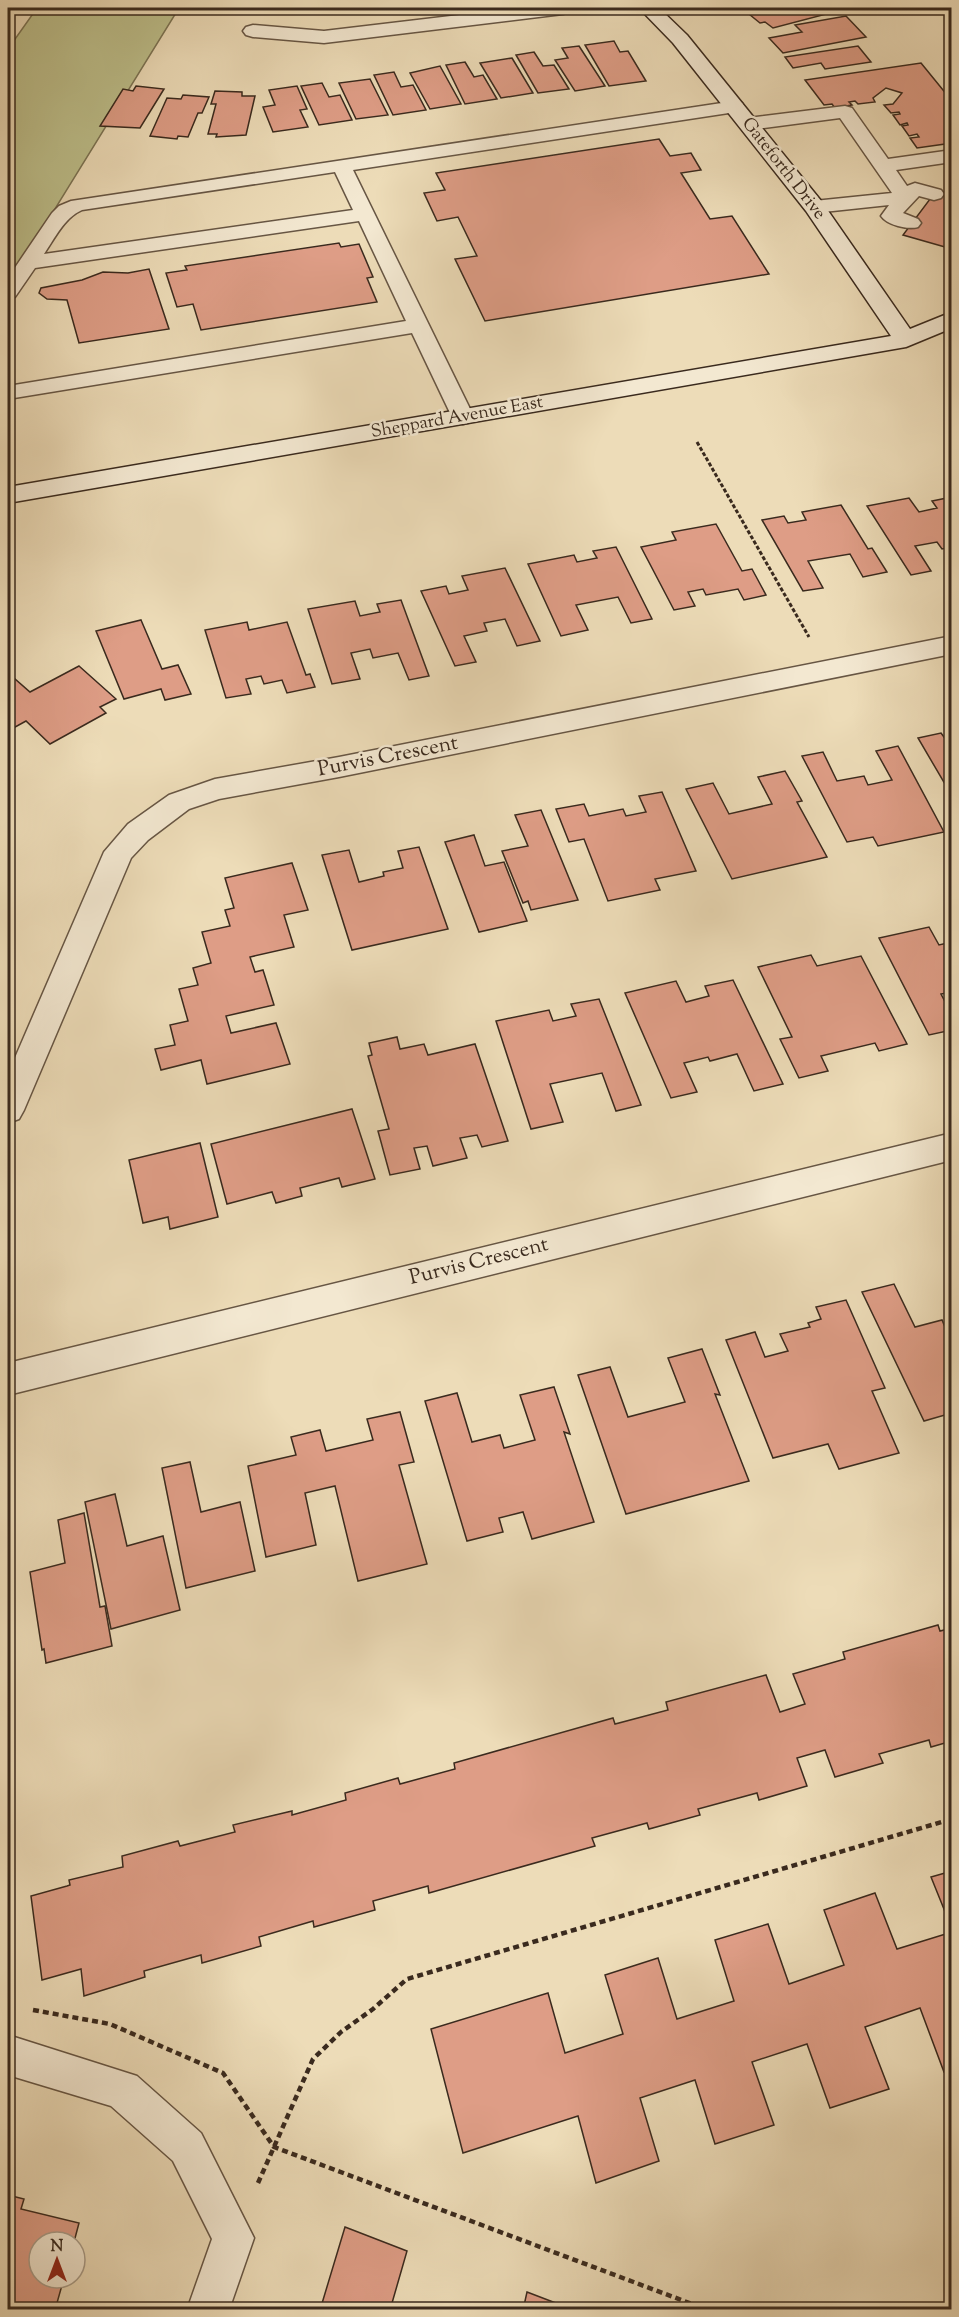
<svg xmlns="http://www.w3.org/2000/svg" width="959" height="2317" font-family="'Sorts Mill Goudy',serif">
<rect width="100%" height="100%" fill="#eddcb8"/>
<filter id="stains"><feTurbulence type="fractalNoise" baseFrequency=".00333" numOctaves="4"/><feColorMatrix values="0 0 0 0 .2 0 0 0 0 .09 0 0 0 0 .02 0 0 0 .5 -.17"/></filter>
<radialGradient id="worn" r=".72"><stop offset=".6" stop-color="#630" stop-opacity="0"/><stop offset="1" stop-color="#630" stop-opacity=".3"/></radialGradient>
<polygon fill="#bdbf8b" stroke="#7c7454" stroke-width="1.5" points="37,8 179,8 8,285 8,49"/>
<g fill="#de9d86" stroke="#3a2a1e" stroke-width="1.5">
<polygon points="756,8 761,10 772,8 828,8 834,12 773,28 765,22 760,23 744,10"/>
<polygon points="846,16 866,37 783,53 769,38 802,32 795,25"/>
<polygon points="614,41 620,52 628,51 646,81 609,86 585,45"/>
<polygon points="579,46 605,86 575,91 555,60 568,58 562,48"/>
<polygon points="858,46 871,62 825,69 821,63 793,68 785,57"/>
<polygon points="534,52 543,66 554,65 569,89 538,93 516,55"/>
<polygon points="512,58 533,93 501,98 480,63"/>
<polygon points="465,62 474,77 483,75 497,99 465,104 446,65"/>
<polygon points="921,63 952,101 952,143 917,148 910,138 919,137 917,134 909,136 902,126 908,125 907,123 900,125 893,115 900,114 899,112 891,113 884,105 893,104 902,93 886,88 873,98 875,102 858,104 855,101 849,102 852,105 835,108 832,104 824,105 805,80"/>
<polygon points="440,66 461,104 430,109 410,73"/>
<polygon points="394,72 401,87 413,85 426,110 393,115 374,75"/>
<polygon points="370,79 388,115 356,119 339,83"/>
<polygon points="322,83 329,97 340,95 352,120 319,125 301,86"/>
<polygon points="136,86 164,89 140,128 100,126 123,89 133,91"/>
<polygon points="297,86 307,109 300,110 308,127 273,132 263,107 275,105 269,90"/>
<polygon points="215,91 242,92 242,96 255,96 246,135 216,137 217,134 208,134 216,104 211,104"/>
<polygon points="183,95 209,97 202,113 198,113 188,137 178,136 177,139 150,136 167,98 181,99"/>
<polygon points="659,139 670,156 691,153 701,170 681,173 710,219 732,216 769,274 485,321 455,259 477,256 458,217 437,221 424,193 445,190 436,173"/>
<polygon points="936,191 952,195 952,249 903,235"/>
<polygon points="339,243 341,247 359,244 373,277 367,278 377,302 201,330 193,304 177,307 166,273 187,270 185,266"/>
<polygon points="149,269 169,329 79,343 67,300 47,299 39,293 41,288 82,280 103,272 128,273"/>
<polygon points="952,497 952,547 942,549 937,542 915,546 931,571 911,575 867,506 909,498 919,512 937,508 932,501"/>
<polygon points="841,505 868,549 872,548 887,572 863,577 850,554 808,561 823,588 803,591 762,520 784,516 788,523 806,520 802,512"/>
<polygon points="716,524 742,571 752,569 766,595 744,600 738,589 706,595 703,589 688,592 695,606 674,610 641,547 676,540 672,532"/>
<polygon points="616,547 652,619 631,623 618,597 576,605 588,630 561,636 528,564 574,555 577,562 597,558 593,551"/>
<polygon points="505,568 540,641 517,646 505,619 484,623 487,631 464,636 476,662 455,666 421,591 446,586 449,594 468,590 462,576"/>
<polygon points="401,600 429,676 409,680 398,653 373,658 370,649 351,653 360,679 332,684 308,609 355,601 360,616 380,612 377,604"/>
<polygon points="141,620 162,669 178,665 191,694 165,700 161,689 124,699 96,631"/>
<polygon points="247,622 249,630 287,622 306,675 310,674 315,687 287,693 282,680 264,684 261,676 246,679 251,694 226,698 205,630"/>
<polygon points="79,666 116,699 100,707 106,713 50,744 26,721 8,731 8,684 15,679 30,692"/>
<polygon points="941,733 952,748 952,796 918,738"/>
<polygon points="898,746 944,832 878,846 873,837 847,842 802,756 823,752 837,781 864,776 868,785 892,780 876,751"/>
<polygon points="785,771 802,801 797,802 827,857 732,879 686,789 713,783 729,814 772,804 758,777"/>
<polygon points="662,792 696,871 655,879 660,890 608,901 584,839 569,842 556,809 584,804 589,816 623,809 626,816 646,812 639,796"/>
<polygon points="541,810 578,900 531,910 528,901 523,903 502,851 528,846 515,815"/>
<polygon points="474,835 485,866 504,862 527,921 479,932 445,842"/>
<polygon points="419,847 448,929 352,950 322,855 349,850 359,882 384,876 383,872 403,868 398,851"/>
<polygon points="292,863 308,910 284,915 294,947 250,957 255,972 263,970 274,1005 226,1016 231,1033 276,1023 290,1064 207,1084 201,1060 161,1070 155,1049 175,1045 170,1025 188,1021 179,989 198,985 193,968 211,963 202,932 230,926 225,910 234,908 225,878"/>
<polygon points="929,927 939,945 952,942 952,992 941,994 952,1015 952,1030 929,1035 879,938"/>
<polygon points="811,955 817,966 861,956 907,1044 879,1051 875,1043 821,1056 828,1071 799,1078 780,1039 792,1037 758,967"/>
<polygon points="733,980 783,1084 754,1091 737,1054 710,1061 708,1057 684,1063 697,1092 671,1098 625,993 676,981 686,1002 709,996 705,986"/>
<polygon points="599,999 641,1105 616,1111 602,1073 550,1084 563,1122 531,1129 496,1021 549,1010 553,1021 576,1016 571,1004"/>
<polygon points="397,1037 400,1049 424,1044 428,1055 475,1044 508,1141 482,1147 477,1135 460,1138 467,1158 433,1166 427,1146 414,1148 420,1169 390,1175 378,1131 389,1129 368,1056 372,1055 369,1043"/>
<polygon points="352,1109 375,1179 342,1187 339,1178 300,1188 302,1196 276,1203 272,1192 227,1204 211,1144"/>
<polygon points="200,1143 218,1217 170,1229 168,1217 143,1223 129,1160"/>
<polygon points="894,1284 915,1327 942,1320 948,1334 952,1333 952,1413 924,1421 862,1292"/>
<polygon points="846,1300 885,1388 872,1391 899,1453 839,1469 828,1444 773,1458 726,1340 755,1332 765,1357 788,1351 780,1334 810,1327 808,1323 821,1319 816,1307"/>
<polygon points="702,1349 720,1395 715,1394 749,1481 626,1514 578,1375 610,1367 628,1417 685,1402 668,1358"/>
<polygon points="554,1387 570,1434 564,1432 594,1522 532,1539 523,1512 499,1518 503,1532 467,1541 425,1401 457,1393 472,1442 500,1435 504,1448 535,1440 520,1395"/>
<polygon points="400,1412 414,1462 399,1465 427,1564 358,1581 335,1486 305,1493 316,1545 266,1557 248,1466 296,1455 291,1437 320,1430 326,1451 373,1440 367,1419"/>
<polygon points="190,1462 201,1512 240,1502 255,1571 186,1588 162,1468"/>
<polygon points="115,1494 127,1546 163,1536 180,1610 111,1629 85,1502"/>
<polygon points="84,1513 100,1607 105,1606 112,1646 46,1663 44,1649 42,1650 30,1572 65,1563 58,1520"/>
<polygon points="938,1625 940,1631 952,1628 952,1741 931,1747 929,1740 879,1754 883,1763 835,1777 825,1750 797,1758 807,1786 759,1800 757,1793 698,1809 700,1815 649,1829 647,1823 592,1838 595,1846 429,1893 428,1886 373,1901 375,1910 314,1927 313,1921 259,1937 261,1946 202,1963 201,1955 144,1971 145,1977 84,1996 81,1969 42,1980 31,1896 67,1886 70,1885 69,1880 123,1867 122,1856 178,1841 180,1846 235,1832 233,1825 292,1811 292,1815 346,1800 345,1793 398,1778 400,1784 455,1769 454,1763 613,1718 615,1724 668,1710 666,1702 766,1675 780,1712 805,1704 793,1674 845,1659 843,1652"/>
<polygon points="952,1871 952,1929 931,1877"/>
<polygon points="875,1893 897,1949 952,1932 952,2070 944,2072 920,2008 865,2027 889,2089 830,2108 807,2044 752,2062 774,2125 715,2144 695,2080 640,2098 659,2161 596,2183 578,2116 463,2153 431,2029 548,1993 565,2053 623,2034 605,1975 658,1958 677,2019 734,2001 715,1940 768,1924 789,1984 844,1965 824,1910"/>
<polygon points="8,2195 24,2199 21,2209 79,2223 74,2242 39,2242 39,2278 64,2278 55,2310 8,2310"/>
<polygon points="345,2227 407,2251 390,2310 320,2310"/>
<polygon points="527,2292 574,2310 523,2310"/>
</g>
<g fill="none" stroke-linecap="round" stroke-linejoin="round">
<defs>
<g id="lane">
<path d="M735,101l7,2 2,4 -2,4 -389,59 121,247 -3,5 -8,2 -8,-2 -3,-5 -40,-84 -404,66v-13l398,-65 -47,-100 -324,47 -20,29 -7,2v-21l44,-65 7,-7 12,-5zM335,172l18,38 -309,44c11,-16 20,-36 38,-44z"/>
<path d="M845,106l7,2 36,51 64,-9v12l-56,8 11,16 8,-3 26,7 3,4 -3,4 -7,2 -15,-4 -16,17 15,6 3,4 -3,4c-10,3 -31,-2 -37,-11l8,-11 -75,8 -7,-2 -3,-4 3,-4 7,-2 78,-8 -52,-75 -92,12 -7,-2 -2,-4 2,-4 7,-2z"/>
<polygon points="8,2035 137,2076 201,2133 254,2238 229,2310 187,2310 212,2239 173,2161 111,2106 8,2075"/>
</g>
<g id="street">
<polygon points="519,8 573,8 570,12 563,14 324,43 253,37 246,35 243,31 246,27 253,25 324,31"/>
<polygon points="952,636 952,654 339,777 219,799 189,809 148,840 131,858 24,1110 19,1119 8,1123 8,1074 104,852 128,824 169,795 215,779 339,757"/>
<polygon points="952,1133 952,1160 8,1395 8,1363"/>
</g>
<polygon id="secondary" points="639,8 659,8 687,35 822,202 910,329 952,312 952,328 906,347 8,503 8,487 891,336 806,211 673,43"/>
</defs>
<use href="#lane" stroke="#675644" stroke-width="3"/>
<use href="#street" stroke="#675644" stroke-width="3"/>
<use href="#secondary" stroke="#3a2a1e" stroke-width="3"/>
<polyline stroke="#3a2a1e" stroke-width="3" stroke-dasharray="4 2" stroke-linecap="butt" points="697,442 809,637"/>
<g stroke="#3a2a1e" stroke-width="4.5" stroke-dasharray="6 4" stroke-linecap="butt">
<polyline points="33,2010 110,2024 223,2073 274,2147 708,2310"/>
<polyline points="258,2183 313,2059 341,2032 373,2009 407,1979 952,1819"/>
</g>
<use href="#lane" fill="#f3e8d1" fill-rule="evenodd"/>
<use href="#street" fill="#f3e8d1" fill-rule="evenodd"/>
<use href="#secondary" fill="#f3e8d1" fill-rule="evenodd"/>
</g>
<g text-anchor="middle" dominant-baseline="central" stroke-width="5" stroke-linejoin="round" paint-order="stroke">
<g font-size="18" fill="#3a2a1e" stroke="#f3e8d1">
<text transform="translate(783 169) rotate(52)">Gateforth Drive</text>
<text transform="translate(457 418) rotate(-10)">Sheppard Avenue East</text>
</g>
<g font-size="21" fill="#3a2a1e" stroke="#f3e8d1">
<text transform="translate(388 757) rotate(-11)">Purvis Crescent</text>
<text transform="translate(479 1262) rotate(-14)">Purvis Crescent</text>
</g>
</g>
<rect width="959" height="2317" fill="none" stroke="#eddcb8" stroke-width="30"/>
<rect x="9" y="9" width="941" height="2299" fill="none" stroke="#3a2a1e" stroke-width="3"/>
<rect x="15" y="15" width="929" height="2287" fill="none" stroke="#3a2a1e" stroke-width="1.5"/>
<g transform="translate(57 2260)"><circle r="28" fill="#f3e8d1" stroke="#a99c89" stroke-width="1.5"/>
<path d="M0-4.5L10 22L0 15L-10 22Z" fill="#8f2418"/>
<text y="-9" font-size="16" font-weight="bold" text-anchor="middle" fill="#3a2a1e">N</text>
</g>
<rect width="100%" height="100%" filter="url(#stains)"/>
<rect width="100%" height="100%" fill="url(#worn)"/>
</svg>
